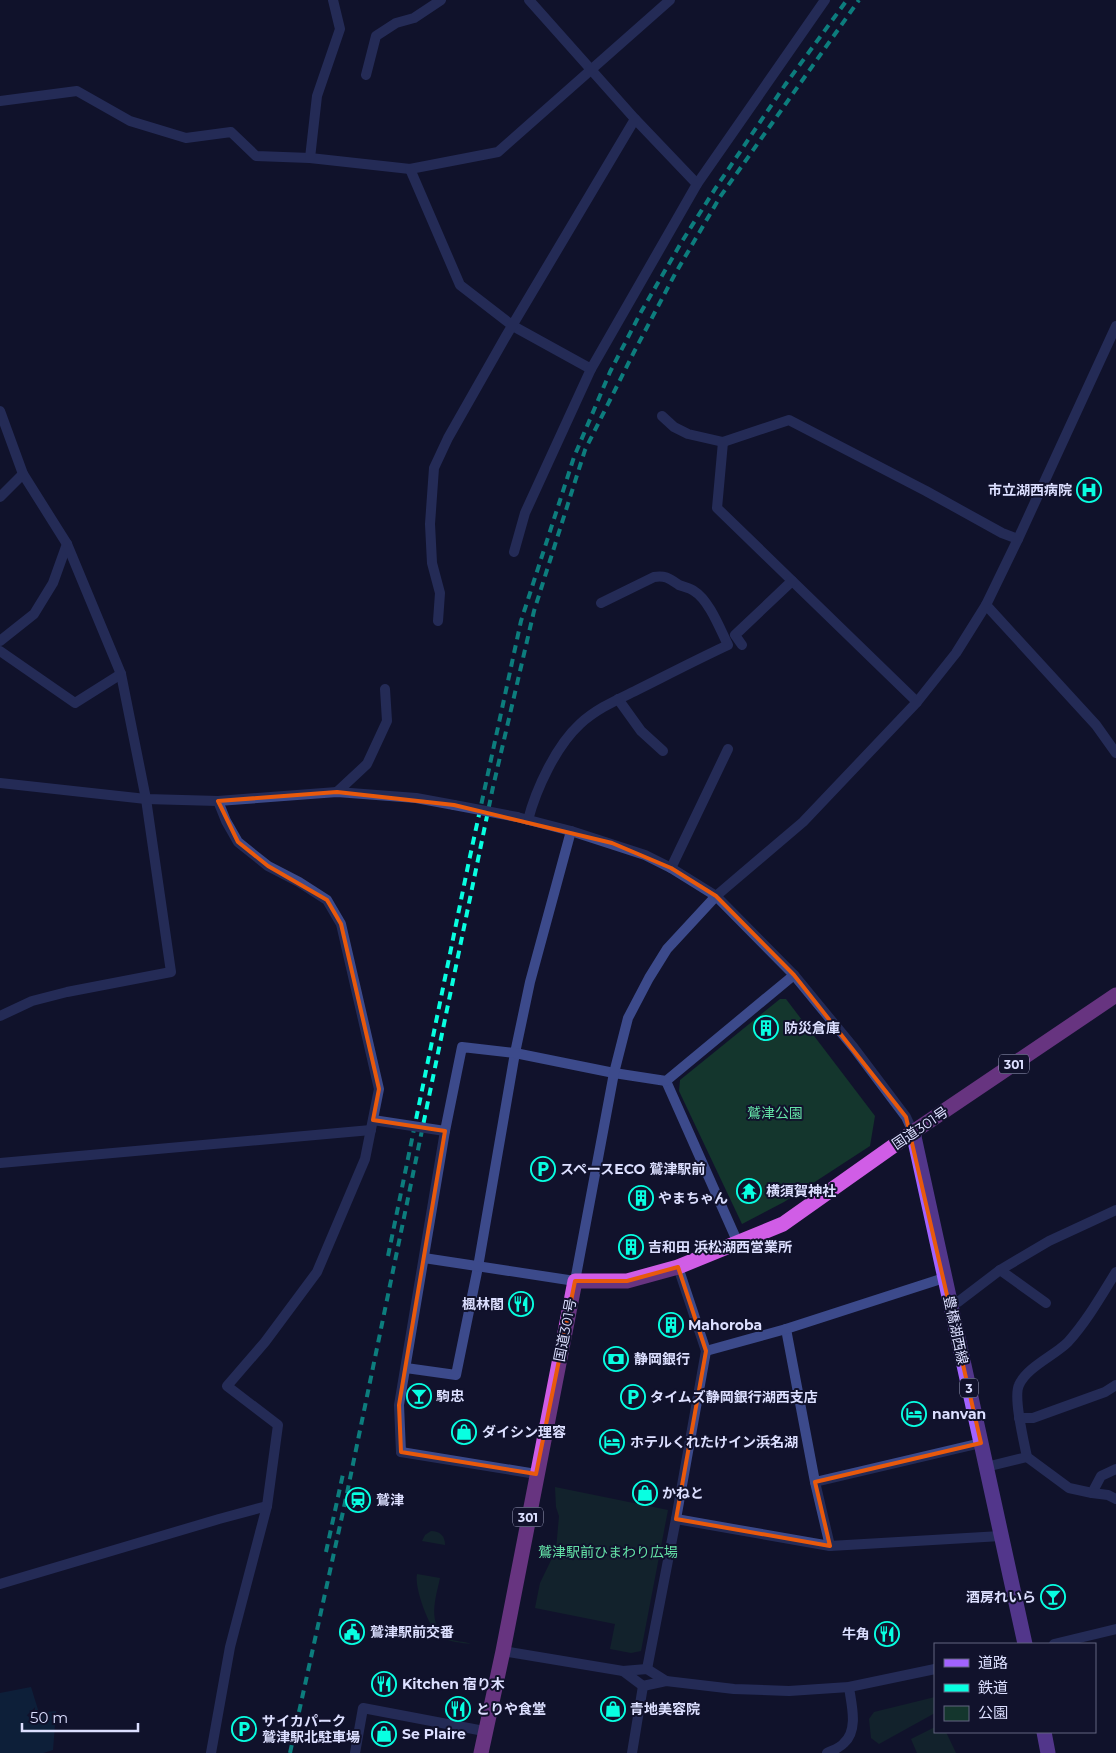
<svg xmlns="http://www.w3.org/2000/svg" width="1116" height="1753" font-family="Montserrat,'Noto Sans JP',sans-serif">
<rect width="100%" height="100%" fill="#11122c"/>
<g fill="#14362d">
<polygon points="780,999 786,999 875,1116 870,1146 784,1202 742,1224 679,1091 680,1080"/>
<polygon points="555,1487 668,1510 641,1651 631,1653 610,1649 615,1624 535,1608 540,1583 556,1550 559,1516 556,1507"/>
<path d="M431,1531c9,0 14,5 14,14l-23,-4 3,-6z"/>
<path d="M417,1574l23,4c-4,19 -14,47 8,60 7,4 16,3 23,6 -10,-1 -22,-2 -31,-8 -11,-7 -26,-49 -23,-62z"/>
<polygon points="935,1697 935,1713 879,1744 871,1738 869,1719 874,1712"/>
<polygon points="935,1727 935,1732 946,1732 956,1753 917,1753 911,1739"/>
</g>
<polygon fill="#0a304b" points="31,1687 39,1713 56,1711 53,1750 43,1753 0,1753 0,1693"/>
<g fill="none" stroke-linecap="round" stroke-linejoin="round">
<g stroke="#3c4a8b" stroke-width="10">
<polyline points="529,0 635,119 697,184"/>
<polyline points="366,75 376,36 396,23 414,18 441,0"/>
<polyline points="0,101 77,91 130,121 186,138 231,132 256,156 310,158 410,169 498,152 670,0"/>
<polyline points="310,158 317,96 340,29 333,0"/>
<polyline points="410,169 460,285 513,326 591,369 697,184 825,0"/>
<polyline points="662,416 674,427 688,434 723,442 789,420 926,491 1002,533 1018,539"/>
<polyline points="723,442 717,508 917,702"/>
<polyline points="0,497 23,474"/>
<polyline points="514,552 525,513 591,369"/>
<polyline points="986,605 1096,725 1116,753"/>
<polyline points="438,621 440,593 432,563 430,524 434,468 448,438 506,336 635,119"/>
<polyline points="0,641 34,614 53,583 67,544"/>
<polyline points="742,645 735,635 792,581"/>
<polyline points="0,651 75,703 121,674"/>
<polyline points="618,699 641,731 663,751"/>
<polyline points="337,792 367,764 387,721 385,689"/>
<path d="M528,820c8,-31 28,-74 52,-96 17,-16 39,-25 59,-35 30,-15 59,-30 89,-44 -8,-16 -19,-45 -34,-54 -4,-3 -10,-4 -15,-6 -9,-6 -13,-10 -25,-8l-53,26"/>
<polyline points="671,868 728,749"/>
<polyline points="716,896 803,822 917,702 956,653 986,605 1018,539 1116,326"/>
<polyline points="0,1016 32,1001 67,992 171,972 146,799"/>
<polyline points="666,1081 738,1243"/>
<polyline points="0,1163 371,1130"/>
<polyline points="1000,1270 1046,1303"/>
<polyline points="950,1304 958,1302 1000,1270 1049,1241 1116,1210"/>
<polyline points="786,1329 815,1482 830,1546"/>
<polyline points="706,1351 786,1329 944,1278"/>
<polyline points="406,1368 456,1375 478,1267 515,1053 530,982 571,831"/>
<polyline points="1019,1418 1033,1418 1105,1392 1116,1385"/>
<polyline points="401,1452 399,1405 445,1131 462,1047 515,1053 614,1073 666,1081 794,975"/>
<polyline points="1027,1457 1069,1488 1092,1493 1101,1476 1116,1469"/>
<path d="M986,1467l41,-10c-3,-15 -14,-60 -8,-72 8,-18 35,-29 49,-43 19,-21 33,-46 48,-70"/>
<polyline points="815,1482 981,1443"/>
<polyline points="1092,1493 1108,1495 1116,1499"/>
<polyline points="676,1519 830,1546 1001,1536"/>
<polyline points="0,1584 219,1519 267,1506"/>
<polyline points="647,1669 676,1519 706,1351 678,1267"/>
<polyline points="211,1753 230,1647 267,1506 278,1425 227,1386 265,1342 317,1272 365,1159 379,1089 341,924 327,900 299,882 268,866 238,842 226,821 218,801"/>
<polyline points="355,1753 363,1708 484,1731"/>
<polyline points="632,1753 643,1686"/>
<path d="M827,1753c6,-3 13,-5 17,-10 15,-13 7,-40 5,-56"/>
</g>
<g stroke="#3c4a8b" stroke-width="10">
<polyline points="0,411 23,474 67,544 121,674 146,799"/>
<polyline points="0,783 146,799 218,801 337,792 416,798 454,805"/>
<polyline points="517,817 571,831 645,855 671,868 716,896 794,975 854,1048 906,1117 913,1132"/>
<polyline points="424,1258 575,1281 614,1073 628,1018 649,978 667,949 716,896"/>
<polyline points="401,1452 536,1474"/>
<polyline points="1054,1644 1116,1629"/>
<polyline points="503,1651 623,1671 647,1669 666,1681"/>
<polyline points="623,1671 643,1686 666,1681 734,1689 789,1691 849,1687 935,1669"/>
</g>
<g stroke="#a263ff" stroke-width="15">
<polyline points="913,1132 1025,1644"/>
<polyline points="1044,1732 1048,1753"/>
</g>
<polyline stroke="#d05de6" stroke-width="15" points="481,1753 503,1651 575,1281 627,1281 678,1267 783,1224 913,1132 1116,995"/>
<g stroke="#08ffe1" stroke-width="4" stroke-dasharray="8 6" stroke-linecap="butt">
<polyline points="388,1256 469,861 521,621 574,457 610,372 641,312 681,243 715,189 785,85 847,0"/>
<polyline points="326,1552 343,1474"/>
<polyline points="290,1753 346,1498 493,787 534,611 585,450 634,352 675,274 720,197 859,0"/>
</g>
<polyline stroke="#3c4a8b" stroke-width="10" points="373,1120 445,1131"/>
<polyline stroke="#3c4a8b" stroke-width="10" points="454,805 517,817"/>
</g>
<path d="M0 0H1116V1753H0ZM337,792l117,13 158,38 59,25 45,28 78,79 112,142 75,326 -166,39 15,64 -154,-27 30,-168 -28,-84 -51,14h-52l-39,193 -135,-22 -2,-47 46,-274 -72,-11 6,-31 -38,-165 -14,-24 -59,-34 -30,-24 -20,-41z" fill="#11122c" fill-opacity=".55" fill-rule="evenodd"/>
<path fill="none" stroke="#e8590c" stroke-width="4" stroke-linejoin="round" d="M337,792l117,13 158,38 59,25 45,28 78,79 112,142 75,326 -166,39 15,64 -154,-27 30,-168 -28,-84 -51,14h-52l-39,193 -135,-22 -2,-47 46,-274 -72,-11 6,-31 -38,-165 -14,-24 -59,-34 -30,-24 -20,-41z"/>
<defs>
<symbol id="hospital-ring" viewBox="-11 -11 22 22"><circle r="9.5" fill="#11122c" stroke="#08ffe1" stroke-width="1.5"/><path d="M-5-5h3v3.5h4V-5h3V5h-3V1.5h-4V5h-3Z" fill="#08ffe1"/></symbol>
<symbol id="building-ring" viewBox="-11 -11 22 22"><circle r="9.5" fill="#11122c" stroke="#08ffe1" stroke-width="1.5"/><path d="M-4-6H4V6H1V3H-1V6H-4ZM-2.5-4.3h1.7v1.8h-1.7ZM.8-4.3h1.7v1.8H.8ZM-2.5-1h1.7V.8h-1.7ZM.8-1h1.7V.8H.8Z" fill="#08ffe1"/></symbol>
<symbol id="parking-ring" viewBox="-11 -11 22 22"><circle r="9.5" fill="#11122c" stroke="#08ffe1" stroke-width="1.5"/><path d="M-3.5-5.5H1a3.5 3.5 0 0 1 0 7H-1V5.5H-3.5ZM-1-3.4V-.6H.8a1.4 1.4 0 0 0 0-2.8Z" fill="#08ffe1"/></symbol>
<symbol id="temple-ring" viewBox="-11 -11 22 22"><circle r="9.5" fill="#11122c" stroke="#08ffe1" stroke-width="1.5"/><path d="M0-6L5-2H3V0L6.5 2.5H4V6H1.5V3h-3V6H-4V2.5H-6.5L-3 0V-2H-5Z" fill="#08ffe1"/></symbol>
<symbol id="restaurant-ring" viewBox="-11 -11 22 22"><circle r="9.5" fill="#11122c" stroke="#08ffe1" stroke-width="1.5"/><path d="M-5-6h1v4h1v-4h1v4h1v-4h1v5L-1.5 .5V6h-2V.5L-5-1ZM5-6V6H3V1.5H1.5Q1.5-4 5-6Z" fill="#08ffe1"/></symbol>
<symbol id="bank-ring" viewBox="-11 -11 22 22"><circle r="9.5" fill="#11122c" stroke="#08ffe1" stroke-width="1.5"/><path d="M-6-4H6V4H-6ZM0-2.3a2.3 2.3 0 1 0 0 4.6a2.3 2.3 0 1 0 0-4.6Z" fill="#08ffe1"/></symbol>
<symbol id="bar-ring" viewBox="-11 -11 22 22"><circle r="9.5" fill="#11122c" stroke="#08ffe1" stroke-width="1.5"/><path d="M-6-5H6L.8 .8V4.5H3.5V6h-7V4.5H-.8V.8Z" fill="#08ffe1"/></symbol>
<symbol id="hotel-ring" viewBox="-11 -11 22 22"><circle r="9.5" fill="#11122c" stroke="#08ffe1" stroke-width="1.5"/><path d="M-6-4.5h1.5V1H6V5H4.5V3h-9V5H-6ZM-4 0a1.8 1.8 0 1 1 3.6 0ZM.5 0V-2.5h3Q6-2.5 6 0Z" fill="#08ffe1"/></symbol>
<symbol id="shop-ring" viewBox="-11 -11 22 22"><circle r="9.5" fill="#11122c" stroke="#08ffe1" stroke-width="1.5"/><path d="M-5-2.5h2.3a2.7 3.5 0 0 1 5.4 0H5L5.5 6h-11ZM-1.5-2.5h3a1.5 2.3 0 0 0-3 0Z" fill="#08ffe1"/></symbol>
<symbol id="station-ring" viewBox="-11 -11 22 22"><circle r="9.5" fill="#11122c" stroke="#08ffe1" stroke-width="1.5"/><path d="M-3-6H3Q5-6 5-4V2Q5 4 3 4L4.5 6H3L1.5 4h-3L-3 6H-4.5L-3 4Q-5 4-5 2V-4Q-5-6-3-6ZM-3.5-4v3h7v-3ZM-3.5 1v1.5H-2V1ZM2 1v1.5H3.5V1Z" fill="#08ffe1"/></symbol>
<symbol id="civic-ring" viewBox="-11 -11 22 22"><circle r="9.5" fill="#11122c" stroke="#08ffe1" stroke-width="1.5"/><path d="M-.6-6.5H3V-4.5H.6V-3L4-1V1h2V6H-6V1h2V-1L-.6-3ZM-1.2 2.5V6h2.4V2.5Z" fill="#08ffe1"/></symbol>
</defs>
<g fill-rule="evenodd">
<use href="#hospital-ring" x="1075" y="476" width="28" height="28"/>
<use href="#building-ring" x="752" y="1014" width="28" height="28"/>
<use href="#parking-ring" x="529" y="1155" width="28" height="28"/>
<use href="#temple-ring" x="735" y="1177" width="28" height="28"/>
<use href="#building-ring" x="627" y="1184" width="28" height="28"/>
<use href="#building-ring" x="617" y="1233" width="28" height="28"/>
<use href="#restaurant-ring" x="507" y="1290" width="28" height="28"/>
<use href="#building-ring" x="657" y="1311" width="28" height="28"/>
<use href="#bank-ring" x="602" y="1345" width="28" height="28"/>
<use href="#bar-ring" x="405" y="1382" width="28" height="28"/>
<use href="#parking-ring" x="619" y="1383" width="28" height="28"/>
<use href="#hotel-ring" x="900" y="1400" width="28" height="28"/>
<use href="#shop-ring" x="450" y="1418" width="28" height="28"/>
<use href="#hotel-ring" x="598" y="1428" width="28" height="28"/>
<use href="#shop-ring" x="631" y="1479" width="28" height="28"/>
<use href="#station-ring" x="344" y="1486" width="28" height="28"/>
<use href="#bar-ring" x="1039" y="1583" width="28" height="28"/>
<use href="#civic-ring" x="338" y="1618" width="28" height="28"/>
<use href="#restaurant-ring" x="873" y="1620" width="28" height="28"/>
<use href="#restaurant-ring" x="370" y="1670" width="28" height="28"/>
<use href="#restaurant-ring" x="444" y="1695" width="28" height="28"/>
<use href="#shop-ring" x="599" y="1695" width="28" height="28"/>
<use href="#parking-ring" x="230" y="1715" width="28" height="28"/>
<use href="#shop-ring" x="370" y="1720" width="28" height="28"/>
</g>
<g text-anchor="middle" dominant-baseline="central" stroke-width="4" stroke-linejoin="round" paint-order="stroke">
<g fill="#11122c" stroke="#9fa2c0" stroke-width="1">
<rect x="999" y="1054.5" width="30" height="19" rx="4"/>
<rect x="960" y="1378.5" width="18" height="19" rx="4"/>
<rect x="513" y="1507.5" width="30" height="19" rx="4"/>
</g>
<g font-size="12" font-weight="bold" fill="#dcdfff">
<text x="1014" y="1064">301</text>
<text x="969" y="1388">3</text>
<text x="528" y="1517">301</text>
</g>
<g font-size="14" font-weight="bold" fill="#dcdfff" stroke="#11122c" text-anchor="start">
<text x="1072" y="490" text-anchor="end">市立湖西病院</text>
<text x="784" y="1028">防災倉庫</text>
<text x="560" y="1169">スペースECO 鷲津駅前</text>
<text x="766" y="1191">横須賀神社</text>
<text x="658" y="1198">やまちゃん</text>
<text x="648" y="1247">吉和田 浜松湖西営業所</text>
<text x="504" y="1304" text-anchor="end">楓林閣</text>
<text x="688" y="1325">Mahoroba</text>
<text x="634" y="1359">静岡銀行</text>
<text x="436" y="1396">駒忠</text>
<text x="650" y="1397">タイムズ静岡銀行湖西支店</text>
<text x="932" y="1414">nanvan</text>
<text x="482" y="1432">ダイシン理容</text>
<text x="630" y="1442">ホテルくれたけイン浜名湖</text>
<text x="662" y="1493">かねと</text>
<text x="376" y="1500">鷲津</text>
<text x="1036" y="1597" text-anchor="end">酒房れいら</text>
<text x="370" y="1632">鷲津駅前交番</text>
<text x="870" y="1634" text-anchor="end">牛角</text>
<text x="402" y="1684">Kitchen 宿り木</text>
<text x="476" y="1709">とりや食堂</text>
<text x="630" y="1709">青地美容院</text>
<text x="262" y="1721">サイカパーク<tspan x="262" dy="16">鷲津駅北駐車場</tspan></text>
<text x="402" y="1734">Se Plaire</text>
</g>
<g font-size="14" fill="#64e2a7" stroke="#11122c">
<text x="775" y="1113">鷲津公園</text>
<text x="608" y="1552">鷲津駅前ひまわり広場</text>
</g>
<g font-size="14" fill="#dcdfff" stroke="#11122c">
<text transform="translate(920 1128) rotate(-34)">国道301号</text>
<text transform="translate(565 1330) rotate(-79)">国道301号</text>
<text transform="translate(956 1330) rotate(78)">豊橋湖西線</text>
</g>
</g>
<rect x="934" y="1643" width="162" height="90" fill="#11122c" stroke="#626480"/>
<rect x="944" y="1659" width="25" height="8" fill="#a263ff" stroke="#626480"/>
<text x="978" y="1668" font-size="15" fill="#dcdfff">道路</text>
<rect x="944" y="1684" width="25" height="8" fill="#08ffe1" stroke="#626480"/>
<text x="978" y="1693" font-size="15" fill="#dcdfff">鉄道</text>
<rect x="944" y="1706" width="25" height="15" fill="#14362d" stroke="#626480"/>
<text x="978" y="1718" font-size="15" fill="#dcdfff">公園</text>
<path d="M22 1723v8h116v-8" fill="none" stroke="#dcdfff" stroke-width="2.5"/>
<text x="30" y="1723" font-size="15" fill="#dcdfff" stroke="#11122c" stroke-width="4" paint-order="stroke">50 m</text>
</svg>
